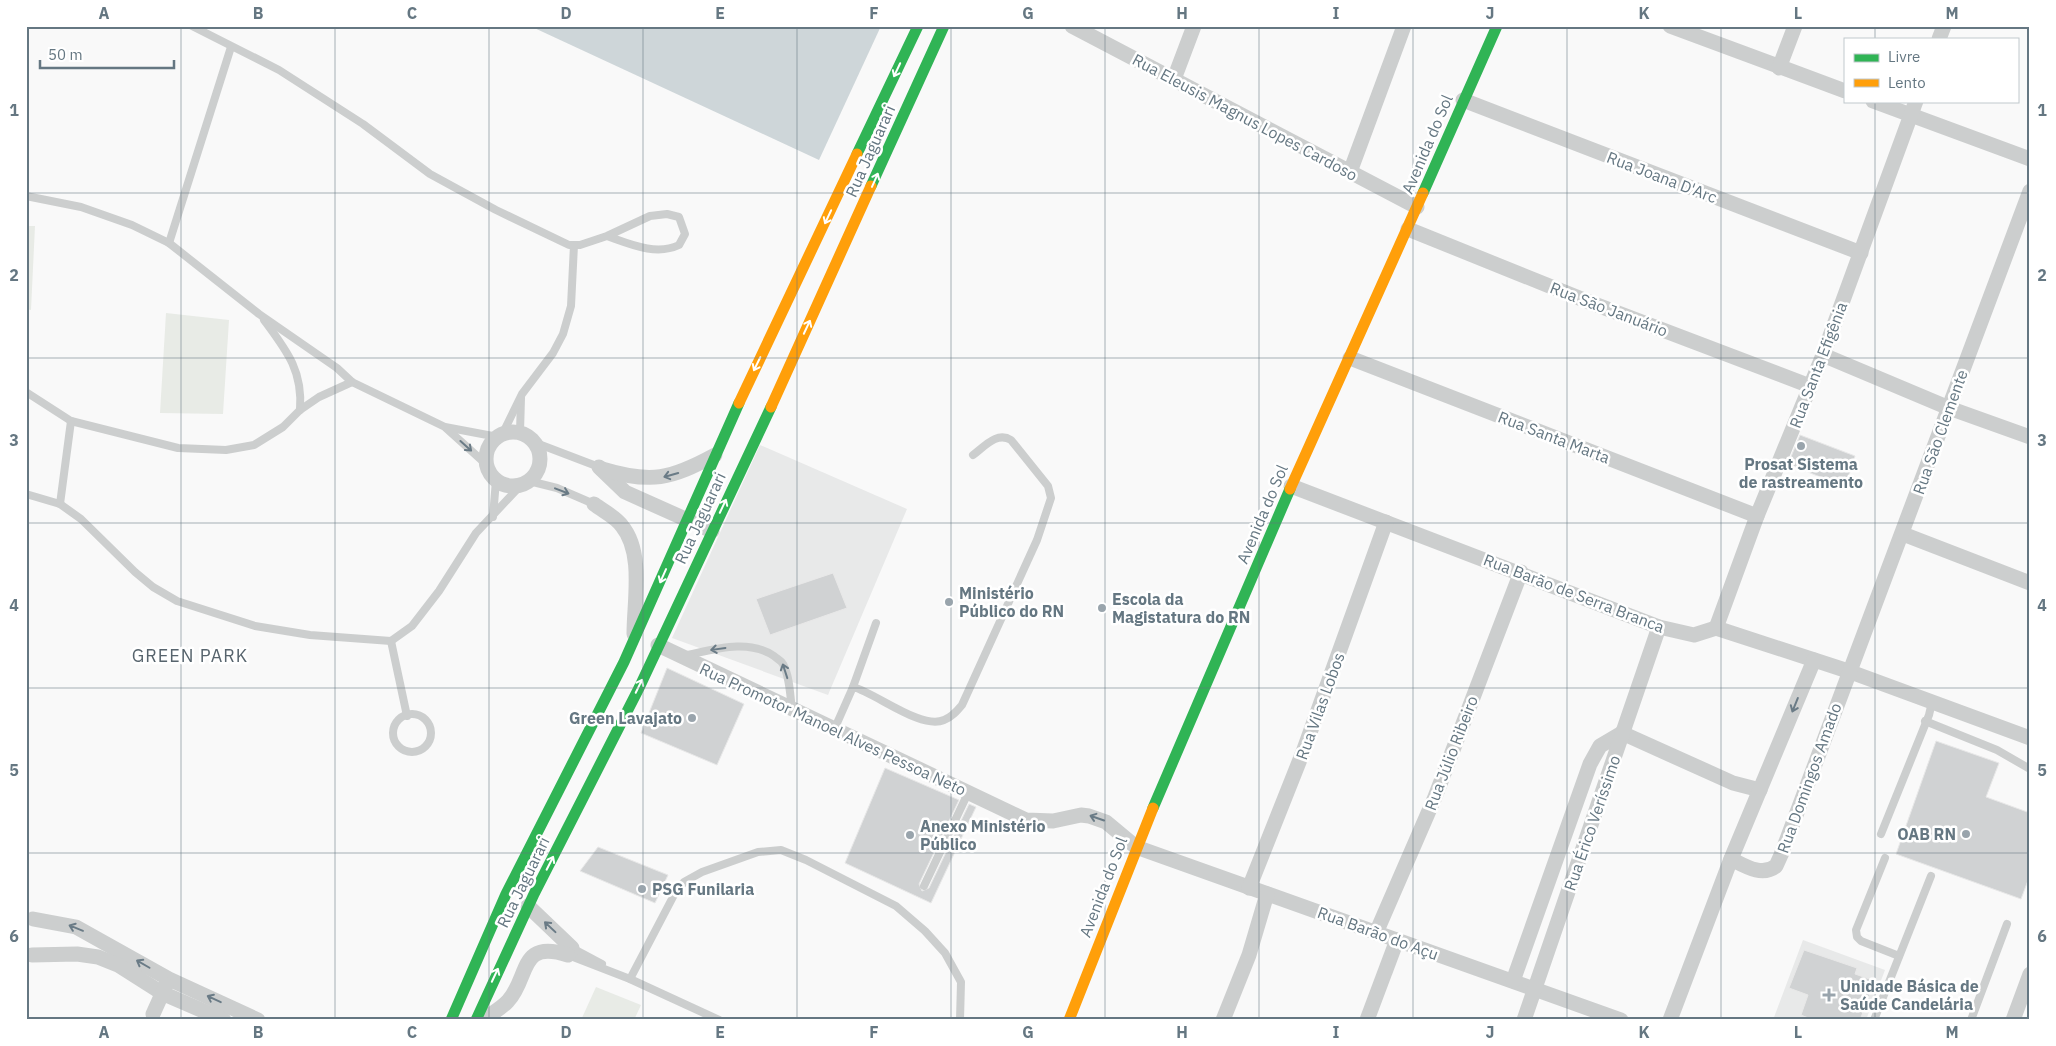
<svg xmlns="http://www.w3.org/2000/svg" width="2056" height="1046" font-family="'IBM Plex Sans',sans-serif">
<rect width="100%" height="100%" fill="#f9f9f9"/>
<g fill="#e8e9e9">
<polygon points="760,445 907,509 828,695 672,638"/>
<polygon points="1803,940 1885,970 1866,1020 1773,1020"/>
</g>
<g fill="#e8ebe6">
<polygon points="26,226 35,226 31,310 26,309"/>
<polygon points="166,313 229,320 223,414 160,413"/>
<polygon points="596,987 641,1005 634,1020 581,1020"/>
</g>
<polygon fill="#ced6d9" points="530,26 881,26 819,160"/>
<g fill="#d0d2d3" stroke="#e8e8e8">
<polygon points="1800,435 1855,456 1845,487 1788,464"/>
<polygon points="833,573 847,608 770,635 756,599"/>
<polygon points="667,668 744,704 717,765 641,733"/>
<polygon points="1936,741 1999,763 1986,797 2030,813 2030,875 2021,899 1896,854"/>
<polygon points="885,768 959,800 919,884 922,891 929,888 969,804 976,807 931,903 845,863"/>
<polygon points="598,847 668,875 655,903 580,871"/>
<polygon points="1804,950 1857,968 1855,974 1875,981 1860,1020 1813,1020 1801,1015 1808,995 1789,988"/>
</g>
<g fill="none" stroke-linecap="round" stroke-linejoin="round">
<g stroke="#cccece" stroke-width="8">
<path d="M192,26l87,44 84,54 67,50 66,36 73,35h11l27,-9 43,-20 17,-2 12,3 6,17 -6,11c-23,11 -49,-1 -72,-9"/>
<polyline points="26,196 81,207 132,225 169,243 259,314 337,368 352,382 445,427 498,437"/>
<polyline points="169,243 231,47"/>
<path d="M264,320c23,31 39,51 36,90"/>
<polyline points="26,392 71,421 178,448 226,450 254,445 283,427 300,410 319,397 352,382"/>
<polyline points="446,428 487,465"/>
<polyline points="520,432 521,398"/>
<polyline points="502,435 522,394 553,353 563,334 571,306 574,245"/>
<polyline points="536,443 599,467"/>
<polyline points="529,481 557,488 594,504"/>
<polyline points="26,494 60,504 81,519 135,572 153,587 177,601 255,626 310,635 391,641 412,626 439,591 476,533 521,485"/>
<polyline points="60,504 71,421"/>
<polyline points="493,517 496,480"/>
<polyline points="391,641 407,716"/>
<path d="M683,656c30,-6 64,-18 91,0 3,3 7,4 9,8 7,13 7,31 9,46"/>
<polyline points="853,687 876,623"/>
<circle cx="412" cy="733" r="19"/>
<polyline points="1925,721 1997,750 2030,769"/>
<path d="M834,730l19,-43c23,6 68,43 91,33 8,-3 13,-9 18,-15l75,-165 14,-42 -3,-12 -37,-46c-14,-9 -27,7 -38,15"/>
<polyline points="1881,834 1929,715 1932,702"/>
<polyline points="1885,858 1856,930 1857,937 1861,941 1899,956"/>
<polyline points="924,886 968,793"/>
<polyline points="572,948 602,964"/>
<polyline points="568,955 630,979 719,1020"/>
<polyline points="630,979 674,895 684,882 702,872 758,852 781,850 806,860 896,906 925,931 945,953 961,982 960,1020"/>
<polyline points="1874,1020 1931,876"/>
<polyline points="1971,1020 2007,924"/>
</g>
<g stroke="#cccece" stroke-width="15">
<polyline points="1072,26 1417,207"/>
<polyline points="1670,26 1845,91"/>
<polyline points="1939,39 1944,26"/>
<polyline points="1779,68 1795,26"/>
<polyline points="1174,79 1194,26"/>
<polyline points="1463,100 1861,253"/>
<polyline points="1873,101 2030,159"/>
<polyline points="1350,172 1404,26"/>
<polyline points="1408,229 1589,302 1810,386"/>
<polyline points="1823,355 1949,408 2030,437"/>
<polyline points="1350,358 1757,516"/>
<circle cx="513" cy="459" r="27"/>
<polyline points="599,467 625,492 712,531"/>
<path d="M602,469c49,15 69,10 113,-14"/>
<polyline points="1291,486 1659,627 1694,635 1716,628 1848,671 2030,738"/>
<path d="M594,504c9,7 22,13 28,22 22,27 12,75 12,108"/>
<polyline points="1903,534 2030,583"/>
<polyline points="1716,628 1757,516 1823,355 1916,101"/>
<polyline points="658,645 1026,820 1053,821 1081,815 1089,816 1106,822 1136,847 1621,1020"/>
<polyline points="1622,733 1733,783 1760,790"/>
<path d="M1731,859c14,7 31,18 45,7l5,-11 249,-664"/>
<polyline points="1249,888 1303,752 1386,522"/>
<polyline points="528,906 572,948"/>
<polyline points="33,919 76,927 169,979 258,1020"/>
<polyline points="1376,933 1435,797 1521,572"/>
<polyline points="32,955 77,954 98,957 118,965 162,993 224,1020"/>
<polyline points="1513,981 1590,764 1600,746 1622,733"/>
<polyline points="153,1014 166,985"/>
<path d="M483,1020c7,-6 18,-11 25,-19 22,-24 10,-62 60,-46"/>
<polyline points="1223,1020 1249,955 1267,894"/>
<polyline points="1367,1020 1397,940"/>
<polyline points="1524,1020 1659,627"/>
<polyline points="1670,1020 1731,859 1814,660"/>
<polyline points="2013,1020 2030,974"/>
</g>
<g stroke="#30b455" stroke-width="11">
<polyline points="857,154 918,26"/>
<polyline points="871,186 944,26"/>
<polyline points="1423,193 1497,26"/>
<polyline points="1153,808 1290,489"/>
<polyline points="451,1020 506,894 624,662 739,403"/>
<polyline points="476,1020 534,894 639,688 771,407"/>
</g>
<g stroke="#ff9f0a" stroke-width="11">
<polyline points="739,403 857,154"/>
<polyline points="771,407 871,186"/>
<polyline points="1290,489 1423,193"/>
<polyline points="1069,1020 1153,808"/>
</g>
</g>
<defs><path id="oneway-shaft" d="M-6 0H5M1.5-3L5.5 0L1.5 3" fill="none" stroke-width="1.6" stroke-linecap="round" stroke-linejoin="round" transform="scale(1.25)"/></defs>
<g stroke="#fff">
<use href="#oneway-shaft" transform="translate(897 70) rotate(115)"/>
<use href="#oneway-shaft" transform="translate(875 180) rotate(-66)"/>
<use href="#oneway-shaft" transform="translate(828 217) rotate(115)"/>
<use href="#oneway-shaft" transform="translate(807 327) rotate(-65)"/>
<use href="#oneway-shaft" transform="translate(757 364) rotate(116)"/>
<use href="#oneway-shaft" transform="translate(723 506) rotate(-65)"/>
<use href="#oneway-shaft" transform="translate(663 576) rotate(114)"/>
<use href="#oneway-shaft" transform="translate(639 686) rotate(-64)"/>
<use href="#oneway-shaft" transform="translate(550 863) rotate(-63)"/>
<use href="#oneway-shaft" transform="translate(495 975) rotate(-65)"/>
</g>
<g stroke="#6a7b86">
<use href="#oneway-shaft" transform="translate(466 446) rotate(42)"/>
<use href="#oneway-shaft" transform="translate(671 475) rotate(164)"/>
<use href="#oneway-shaft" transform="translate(562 491) rotate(21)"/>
<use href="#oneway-shaft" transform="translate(718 649) rotate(172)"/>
<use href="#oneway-shaft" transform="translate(785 671) rotate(-108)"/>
<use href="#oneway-shaft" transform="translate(1795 705) rotate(112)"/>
<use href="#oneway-shaft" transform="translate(1097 818) rotate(-161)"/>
<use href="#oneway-shaft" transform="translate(550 927) rotate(-137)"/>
<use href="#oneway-shaft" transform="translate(76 928) rotate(-158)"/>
<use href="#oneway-shaft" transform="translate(143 964) rotate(-150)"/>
<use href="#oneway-shaft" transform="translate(214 999) rotate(-155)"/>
</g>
<path fill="none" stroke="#657782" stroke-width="1" stroke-opacity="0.55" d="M181,26v994M335,26v994M489,26v994M643,26v994M797,26v994M951,26v994M1105,26v994M1259,26v994M1413,26v994M1567,26v994M1721,26v994M1875,26v13M1875,101v919M26,193h2004M26,358h2004M26,523h2004M26,688h2004M26,853h2004"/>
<g fill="#99a4ac" stroke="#fff" stroke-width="2">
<circle cx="1801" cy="446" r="5"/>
<circle cx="949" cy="602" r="5"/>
<circle cx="1102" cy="608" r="5"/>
<circle cx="692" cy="718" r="5"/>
<circle cx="1966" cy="834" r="5"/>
<circle cx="910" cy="835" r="5"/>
<circle cx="642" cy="889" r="5"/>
<path d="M1826.5 987.5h5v5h5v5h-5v5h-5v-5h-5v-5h5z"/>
</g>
<g text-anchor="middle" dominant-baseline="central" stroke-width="5" stroke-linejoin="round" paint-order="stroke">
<g font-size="16" fill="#657782" stroke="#fff">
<text transform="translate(1245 117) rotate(28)">Rua Eleusis Magnus Lopes Cardoso</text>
<text transform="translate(1427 144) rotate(-67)">Avenida do Sol</text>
<text transform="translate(870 151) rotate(-66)">Rua Jaguarari</text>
<text transform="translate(1662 177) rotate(21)">Rua Joana D'Arc</text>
<text transform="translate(1609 309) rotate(21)">Rua São Januário</text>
<text transform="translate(1818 365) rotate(-69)">Rua Santa Efigênia</text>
<text transform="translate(1940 432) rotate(-70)">Rua São Clemente</text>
<text transform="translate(1554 437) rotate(21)">Rua Santa Marta</text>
<text transform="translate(1262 514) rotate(-67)">Avenida do Sol</text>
<text transform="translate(700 518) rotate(-65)">Rua Jaguarari</text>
<text transform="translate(1574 593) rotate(21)">Rua Barão de Serra Branca</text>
<text transform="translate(1320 706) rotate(-70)">Rua Vilas Lobos</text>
<text transform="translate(833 729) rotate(25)">Rua Promotor Manoel Alves Pessoa Neto</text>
<text transform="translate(1451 753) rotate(-69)">Rua Júlio Ribeiro</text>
<text transform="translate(1809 778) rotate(-70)">Rua Domingos Amado</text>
<text transform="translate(1592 823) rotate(-71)">Rua Érico Veríssimo</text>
<text transform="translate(523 882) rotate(-64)">Rua Jaguarari</text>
<text transform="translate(1103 887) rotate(-69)">Avenida do Sol</text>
<text transform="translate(1378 933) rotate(20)">Rua Barão do Açu</text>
</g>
<g font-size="16" font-weight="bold" fill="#657782" stroke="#fff" text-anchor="start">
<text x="1801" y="464" text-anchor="middle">Prosat Sistema<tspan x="1801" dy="18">de rastreamento</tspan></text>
<text x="959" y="593">Ministério<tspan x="959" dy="18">Público do RN</tspan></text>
<text x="1112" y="599">Escola da<tspan x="1112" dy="18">Magistatura do RN</tspan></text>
<text x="682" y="718" text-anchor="end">Green Lavajato</text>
<text x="920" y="826">Anexo Ministério<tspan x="920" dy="18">Público</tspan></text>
<text x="1956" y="834" text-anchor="end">OAB RN</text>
<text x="652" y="889">PSG Funilaria</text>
<text x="1840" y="986">Unidade Básica de<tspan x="1840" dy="18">Saúde Candelária</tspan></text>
</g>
<g font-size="18" letter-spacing="1" fill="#57646d" stroke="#fff">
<text x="190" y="655">GREEN PARK</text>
</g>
</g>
<rect width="2056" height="1046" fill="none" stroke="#ffffff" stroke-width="55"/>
<rect x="1844" y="38" width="175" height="65" fill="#ffffff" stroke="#c1c9cd"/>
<rect x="1854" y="54" width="25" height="8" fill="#30b455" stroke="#c1c9cd"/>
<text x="1888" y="62" font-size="15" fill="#657782">Livre</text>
<rect x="1854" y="79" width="25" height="8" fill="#ff9f0a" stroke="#c1c9cd"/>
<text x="1888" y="88" font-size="15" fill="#657782">Lento</text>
<path d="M40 60v8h134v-8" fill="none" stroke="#657782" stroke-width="2.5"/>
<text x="48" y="60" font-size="15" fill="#657782" stroke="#ffffff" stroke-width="4" paint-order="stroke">50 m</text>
<rect x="28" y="28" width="2000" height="990" fill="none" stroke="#657782" stroke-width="2"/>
<g font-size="16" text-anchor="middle" font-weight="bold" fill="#657782">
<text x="104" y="19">A</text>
<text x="258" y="19">B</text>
<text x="412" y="19">C</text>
<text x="566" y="19">D</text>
<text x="720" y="19">E</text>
<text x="874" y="19">F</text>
<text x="1028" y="19">G</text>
<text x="1182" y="19">H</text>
<text x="1336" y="19">I</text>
<text x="1490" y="19">J</text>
<text x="1644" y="19">K</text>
<text x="1798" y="19">L</text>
<text x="1952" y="19">M</text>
<text x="14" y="116">1</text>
<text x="2042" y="116">1</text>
<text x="14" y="281">2</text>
<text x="2042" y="281">2</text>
<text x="14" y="446">3</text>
<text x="2042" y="446">3</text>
<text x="14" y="611">4</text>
<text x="2042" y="611">4</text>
<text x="14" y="776">5</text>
<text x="2042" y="776">5</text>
<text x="14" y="942">6</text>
<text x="2042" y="942">6</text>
<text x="104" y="1038">A</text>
<text x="258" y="1038">B</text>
<text x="412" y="1038">C</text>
<text x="566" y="1038">D</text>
<text x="720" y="1038">E</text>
<text x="874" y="1038">F</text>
<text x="1028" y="1038">G</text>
<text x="1182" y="1038">H</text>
<text x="1336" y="1038">I</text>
<text x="1490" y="1038">J</text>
<text x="1644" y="1038">K</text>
<text x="1798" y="1038">L</text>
<text x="1952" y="1038">M</text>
</g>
</svg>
